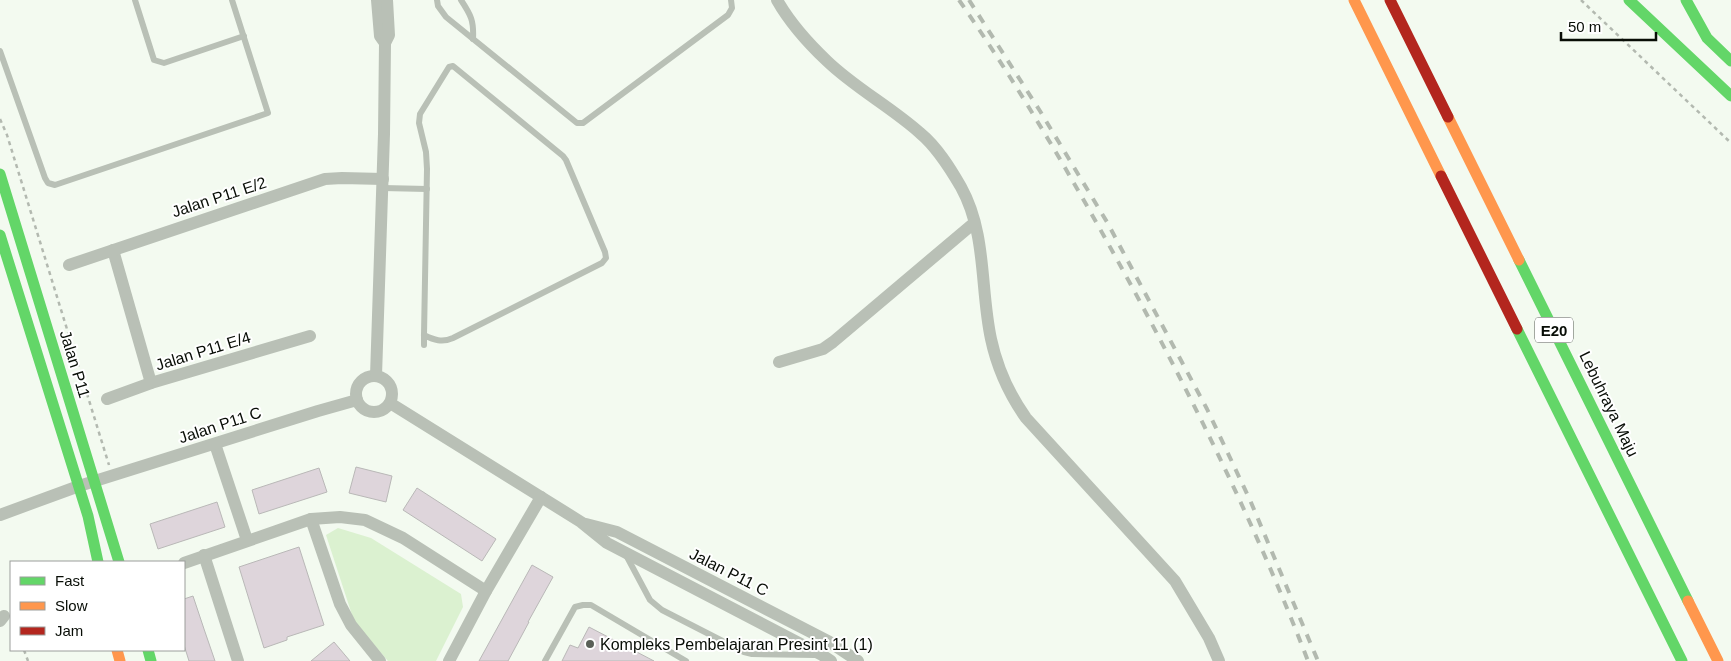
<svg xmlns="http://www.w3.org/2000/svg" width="1731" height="661" font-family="Helvetica,sans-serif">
<rect width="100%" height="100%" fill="#f3faf0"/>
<polygon fill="#dbf1d0" points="338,528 371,538 461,594 463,607 436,661 388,661 354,621 326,535"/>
<g fill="#ded5db" stroke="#b9b8b7">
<polygon points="356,467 392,476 386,502 349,493"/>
<polygon points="319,468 327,492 259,514 252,490"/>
<polygon points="417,488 496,539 482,561 403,510"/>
<polygon points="217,502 225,527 158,549 150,524"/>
<polygon points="299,547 324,625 287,637 287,640 264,648 239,567"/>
<polygon points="532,565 553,577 528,622 529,622 508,661 479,661"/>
<polygon points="193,596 204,629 215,661 189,661 184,645 184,599"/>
<polygon points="589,627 654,661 562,661 570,645 578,648"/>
<polygon points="334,642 350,661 311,661"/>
</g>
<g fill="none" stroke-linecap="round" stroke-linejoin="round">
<g stroke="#b3b9b0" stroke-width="2.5" stroke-dasharray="4 4" stroke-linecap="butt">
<polyline points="1581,0 1731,143"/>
<polyline points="0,119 7,135 109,465"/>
<polyline points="24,650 28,661"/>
</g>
<g stroke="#b9c0b6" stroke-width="6">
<polyline points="135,0 154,60 164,63 244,36"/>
<polyline points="437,0 438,6 446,17 577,123 583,123 728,15 732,8 731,0"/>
<path d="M461,0c10,15 13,21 12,39"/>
<polyline points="0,51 45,178 48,183 55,185 268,113 232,0"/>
<polyline points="383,188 427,189"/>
<path d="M424,335c10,5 18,8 29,3l149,-75 4,-5 -1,-6 -39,-92 -3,-4 -110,-90 -4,1 -29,47 -1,9 7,29 1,17 -3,166v10"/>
<polyline points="626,555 650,600 662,610 744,652 752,654 815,655"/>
<polyline points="545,661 575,607 583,605 591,605 686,661"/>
</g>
<g stroke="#b9c0b6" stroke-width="12">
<polyline points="377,0 380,36 385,43"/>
<path d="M777,0c13,23 31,43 50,61 28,27 64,46 93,72 17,14 30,35 41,54 26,47 19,101 30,152 6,28 18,55 35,79l149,163 34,57 10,23"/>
<polyline points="113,250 151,383"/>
<polyline points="69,265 325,179 342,178 383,179"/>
<polyline points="779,362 823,349 833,342 974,223"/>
<circle cx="374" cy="394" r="18"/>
<polyline points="376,376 384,134 385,43 389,35 387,0"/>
<polyline points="107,399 151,383 310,336"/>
<polyline points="390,403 541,497 581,522 607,543 822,655 831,661"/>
<polyline points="215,444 247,540"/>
<polyline points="0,515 79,486 318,411 357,400"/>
<polyline points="311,519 340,604 351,625 380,661"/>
<polyline points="586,524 617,532 828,641 858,661"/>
<polyline points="204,555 238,661"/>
<polyline points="184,563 311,519 340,517 365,520 403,538 486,591"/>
<polyline points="0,621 4,616"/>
<polyline points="449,661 486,591 541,497"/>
</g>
<g stroke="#63d668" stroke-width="11">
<polyline points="1629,0 1731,96"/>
<polyline points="1686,0 1707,38 1731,61"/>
<polyline points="0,174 119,562"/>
<polyline points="0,235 88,516 98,562"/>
<polyline points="1519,260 1688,601"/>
<polyline points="1517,329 1682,661"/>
<polyline points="148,650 151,661"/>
</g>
<g stroke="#ff974d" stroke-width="11">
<polyline points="1354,0 1441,176"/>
<polyline points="1448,117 1519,260"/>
<polyline points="1688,601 1718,661"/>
<polyline points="117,650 120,661"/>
</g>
<g stroke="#b3261e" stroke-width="11">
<polyline points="1390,0 1448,117"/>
<polyline points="1441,176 1517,329"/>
</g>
<g stroke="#b2b9af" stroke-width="4" stroke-dasharray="9 9" stroke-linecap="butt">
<path d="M959,0c63,91 119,188 172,285 66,122 127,246 177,376"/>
<polyline points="969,0 1040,111 1107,222 1207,409 1250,500 1318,661"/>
</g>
</g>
<circle fill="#5a6058" stroke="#fff" stroke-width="2" cx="590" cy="644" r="5"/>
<g text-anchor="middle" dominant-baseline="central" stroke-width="4" stroke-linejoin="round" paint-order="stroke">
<rect fill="#fff" stroke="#525651" stroke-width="1" x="1535" y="317.5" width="38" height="25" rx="4"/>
<g font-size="15" font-weight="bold" fill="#080d06">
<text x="1554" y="330">E20</text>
</g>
<g font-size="16" fill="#080d06" stroke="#fff">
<text transform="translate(219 197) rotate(-18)">Jalan P11 E/2</text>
<text transform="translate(203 351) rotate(-17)">Jalan P11 E/4</text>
<text transform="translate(75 364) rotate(73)">Jalan P11</text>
<text transform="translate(1609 404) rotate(64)">Lebuhraya Maju</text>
<text transform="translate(220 425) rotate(-18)">Jalan P11 C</text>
<text transform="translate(729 572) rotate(27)">Jalan P11 C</text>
</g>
<g font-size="16" fill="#080d06" stroke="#fff" text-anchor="start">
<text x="600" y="644">Kompleks Pembelajaran Presint 11 (1)</text>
</g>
</g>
<rect x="10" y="561" width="175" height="90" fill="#ffffff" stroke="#9c9e9b"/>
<rect x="20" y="577" width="25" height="8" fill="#63d668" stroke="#9c9e9b"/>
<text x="55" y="586" font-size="15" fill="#080d06">Fast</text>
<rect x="20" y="602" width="25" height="8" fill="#ff974d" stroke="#9c9e9b"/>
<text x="55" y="611" font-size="15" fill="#080d06">Slow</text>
<rect x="20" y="627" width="25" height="8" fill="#b3261e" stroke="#9c9e9b"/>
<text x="55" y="636" font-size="15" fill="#080d06">Jam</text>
<path d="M1561 32v8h95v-8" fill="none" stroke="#080d06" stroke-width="2.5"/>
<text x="1568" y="32" font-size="15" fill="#080d06" stroke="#ffffff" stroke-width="4" paint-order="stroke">50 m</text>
</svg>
